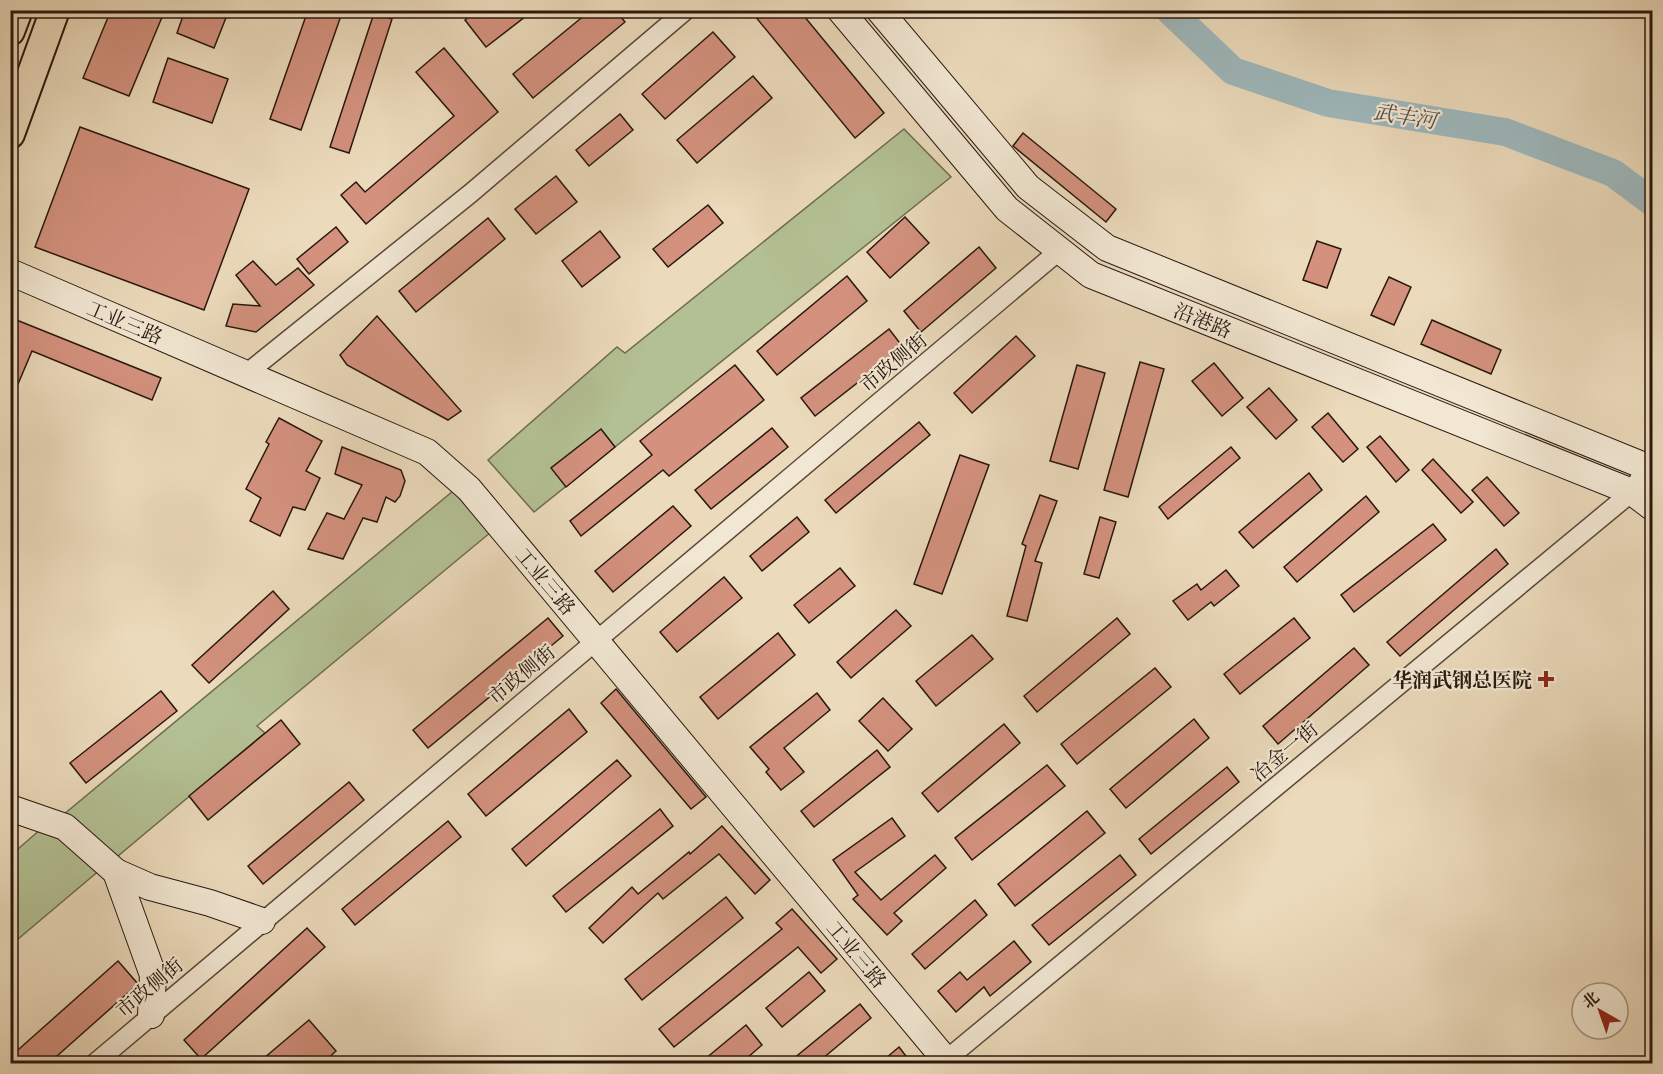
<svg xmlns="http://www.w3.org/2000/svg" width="1663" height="1074" font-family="'Gentium Book Plus','Noto Serif SC',serif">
<rect width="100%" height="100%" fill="#ebdabb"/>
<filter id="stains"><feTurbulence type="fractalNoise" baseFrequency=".00333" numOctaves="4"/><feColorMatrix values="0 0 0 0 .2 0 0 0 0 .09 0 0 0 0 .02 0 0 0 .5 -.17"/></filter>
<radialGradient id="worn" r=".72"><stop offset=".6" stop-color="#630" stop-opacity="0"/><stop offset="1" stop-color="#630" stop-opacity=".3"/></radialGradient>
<g fill="#b3c093" stroke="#6e6c50" stroke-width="1.5">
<polygon points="904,129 951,177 534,512 488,460 617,347 625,353"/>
<polygon points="453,491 491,532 257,726 265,733 112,861 63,815"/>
<polygon points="41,829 62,835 101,869 11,945 11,855"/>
</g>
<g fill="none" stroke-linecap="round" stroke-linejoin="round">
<polyline stroke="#9eb8bc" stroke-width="28" points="1169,10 1233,71 1328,103 1505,132 1613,173 1652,202"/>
</g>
<g fill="#d3917e" stroke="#29180e" stroke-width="1.5">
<polygon points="111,10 165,10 129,96 83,78"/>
<polygon points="185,10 229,10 214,48 177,33"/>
<polygon points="308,10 343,10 301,130 270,119"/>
<polygon points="477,10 534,10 486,47 465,20"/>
<polygon points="591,10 615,10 625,22 533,98 513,74"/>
<polygon points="750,10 799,10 884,113 855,138"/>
<polygon points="374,13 392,19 349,153 330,147"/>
<polygon points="713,32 735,57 665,119 642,94"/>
<polygon points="444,48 498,112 366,224 341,195 356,182 365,192 454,116 416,72"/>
<polygon points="168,58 228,79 212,123 153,102"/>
<polygon points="753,76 772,98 697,163 677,140"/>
<polygon points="620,114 633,130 589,166 576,150"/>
<polygon points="80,127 249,189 204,310 35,247"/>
<polygon points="1023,133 1116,209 1106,222 1013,146"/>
<polygon points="556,176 577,202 536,234 515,209"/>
<polygon points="708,205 723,223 668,267 653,249"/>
<polygon points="905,217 929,243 890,278 867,252"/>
<polygon points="488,218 505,239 416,312 399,291"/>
<polygon points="336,227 348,242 309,274 297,259"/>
<polygon points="600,231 620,257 582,287 562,261"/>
<polygon points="1317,241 1341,249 1327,288 1303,280"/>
<polygon points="979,247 996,268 921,332 904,311"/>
<polygon points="253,261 276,285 298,268 314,285 256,332 226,326 233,304 260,306 236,275"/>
<polygon points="847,276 867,301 777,375 757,351"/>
<polygon points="1389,277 1411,287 1394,325 1371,315"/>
<polygon points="377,316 461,411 448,420 347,365 340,355"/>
<polygon points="14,319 161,378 152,400 32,351 10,403 10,327"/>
<polygon points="1432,320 1501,350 1491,374 1421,344"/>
<polygon points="889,329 903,347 815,416 801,398"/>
<polygon points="1016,336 1035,356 972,413 954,393"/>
<polygon points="1140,362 1164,369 1128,497 1104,490"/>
<polygon points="1214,363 1243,398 1222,416 1192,381"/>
<polygon points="735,365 764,400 669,476 663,470 581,536 570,521 652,455 640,441"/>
<polygon points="1077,365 1105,373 1078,469 1050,461"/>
<polygon points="1269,388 1297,420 1276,439 1247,407"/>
<polygon points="1328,413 1358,449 1343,462 1312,427"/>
<polygon points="279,418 322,441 306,471 320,478 305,510 293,507 280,536 250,521 261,498 246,489 269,444 266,442"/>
<polygon points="919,422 930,435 836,513 825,500"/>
<polygon points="772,428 788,447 711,509 695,490"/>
<polygon points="601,429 615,447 566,487 551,468"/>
<polygon points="1380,436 1409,470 1396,482 1367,447"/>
<polygon points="342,447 401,470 405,481 400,496 395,502 386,497 377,522 363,518 343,559 308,549 327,513 344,519 362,485 335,474"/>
<polygon points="1231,447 1240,458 1168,519 1159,507"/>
<polygon points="960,455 989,465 942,594 914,584"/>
<polygon points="1433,459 1473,502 1461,513 1422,470"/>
<polygon points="1309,473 1322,490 1253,548 1239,532"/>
<polygon points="1487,477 1519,513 1504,526 1472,490"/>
<polygon points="1040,495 1057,501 1035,561 1042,563 1027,621 1007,616 1026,546 1022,544"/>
<polygon points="1366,496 1379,512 1297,582 1284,567"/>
<polygon points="673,506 691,526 613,592 595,571"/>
<polygon points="797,517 809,532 762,571 750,556"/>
<polygon points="1100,517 1116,522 1099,578 1084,574"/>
<polygon points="1433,524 1446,540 1354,612 1341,595"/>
<polygon points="1496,549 1508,564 1400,656 1387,642"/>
<polygon points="840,568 855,586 809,623 794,605"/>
<polygon points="1226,570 1239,586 1214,606 1211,602 1188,620 1173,601 1197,584 1201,590"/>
<polygon points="724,577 742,598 677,652 660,632"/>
<polygon points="273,591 289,609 209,683 192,665"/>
<polygon points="896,610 911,626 851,678 837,662"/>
<polygon points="548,618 563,636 428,748 413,730"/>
<polygon points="1117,618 1130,634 1037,712 1024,696"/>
<polygon points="1294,618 1310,638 1240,694 1224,674"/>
<polygon points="778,633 795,655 718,719 700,697"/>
<polygon points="972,635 993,659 936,706 916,681"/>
<polygon points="1354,648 1369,665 1278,744 1263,726"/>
<polygon points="1155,668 1171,687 1077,764 1061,744"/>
<polygon points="616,689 706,797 691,809 601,703"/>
<polygon points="161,691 177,711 86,783 70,763"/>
<polygon points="817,693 830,710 784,748 804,772 781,790 766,772 769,769 750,747"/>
<polygon points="883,698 912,729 888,751 859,721"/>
<polygon points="569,709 587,732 486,816 468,794"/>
<polygon points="1194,719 1209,738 1126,808 1110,789"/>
<polygon points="281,720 300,744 208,820 189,796"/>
<polygon points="1004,724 1020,743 938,812 922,793"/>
<polygon points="877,750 890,767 814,827 801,811"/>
<polygon points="617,760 631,776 526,866 512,849"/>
<polygon points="1047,765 1065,786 972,860 955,838"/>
<polygon points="1227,767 1239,782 1151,854 1139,839"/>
<polygon points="349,782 364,800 263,884 248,866"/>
<polygon points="660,809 673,826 566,912 553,896"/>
<polygon points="1087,811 1105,833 1015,906 998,884"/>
<polygon points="892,818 905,836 855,872 881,900 935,855 946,868 894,913 902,921 887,935 853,899 858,895 833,860"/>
<polygon points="448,821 461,837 355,925 342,909"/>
<polygon points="722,826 770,880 755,894 719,854 663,899 658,893 603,943 589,928 632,887 638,894 689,852 690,854"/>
<polygon points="1120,855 1136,875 1049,945 1032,925"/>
<polygon points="726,897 743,918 642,1000 625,979"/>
<polygon points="975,900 987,915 925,969 912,954"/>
<polygon points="792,909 837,959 821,973 798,947 674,1047 659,1029 782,929 776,923"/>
<polygon points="307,928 325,947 201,1059 184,1040"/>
<polygon points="1014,941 1031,962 990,996 984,987 956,1012 938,991 960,972 967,980"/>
<polygon points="118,961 138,984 48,1064 10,1064 10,1057"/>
<polygon points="809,972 825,991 782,1027 766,1008"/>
<polygon points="860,1004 871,1018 816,1064 787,1064"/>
<polygon points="309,1020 336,1051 322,1064 257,1064"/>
<polygon points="746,1025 762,1045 740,1064 699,1064"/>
<polygon points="899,1047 912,1064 879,1064"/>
</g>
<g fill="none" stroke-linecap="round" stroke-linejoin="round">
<defs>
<g id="street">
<polyline points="246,374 471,193 686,10"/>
<polyline points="94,1064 1060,250"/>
<polyline points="941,1064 1632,492 1647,465"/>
</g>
<g id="secondary">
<polyline points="840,10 1007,209 1091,275 1632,492 1652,507"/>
<polyline points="879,10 1028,187 1107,248 1652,469"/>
<polyline points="10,272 427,452 469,489 949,1064"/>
<polyline points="10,808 65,827 116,872 150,887 210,903 262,921"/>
<polyline points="116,872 153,975 151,1015"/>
</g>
<g id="primary">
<polyline points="10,31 18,10"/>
<polyline points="10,134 55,10"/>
</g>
</defs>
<use href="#street" stroke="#5a4839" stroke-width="21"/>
<use href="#secondary" stroke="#29180e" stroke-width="28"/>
<use href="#primary" stroke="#29180e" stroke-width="32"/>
<use href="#street" stroke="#f2e7d3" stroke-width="18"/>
<use href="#secondary" stroke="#f2e7d3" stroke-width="26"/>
<use href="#primary" stroke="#ebdabb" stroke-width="28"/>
</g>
<path fill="#8f2418" stroke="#f2e7d3" stroke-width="2" d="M1543 670h6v6h6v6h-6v6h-6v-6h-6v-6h6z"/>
<g text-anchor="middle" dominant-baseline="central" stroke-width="4.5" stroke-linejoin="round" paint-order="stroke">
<g font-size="20" fill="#29180e" stroke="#f2e7d3">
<text transform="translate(1203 320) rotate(22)">沿港路</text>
<text transform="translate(125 322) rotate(23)">工业三路</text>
<text transform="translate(893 362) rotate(-40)">市政侧街</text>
<text transform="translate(546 581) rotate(50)">工业三路</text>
<text transform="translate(521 674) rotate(-40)">市政侧街</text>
<text transform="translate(1284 751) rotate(-40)">冶金一街</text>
<text transform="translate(857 954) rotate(50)">工业三路</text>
<text transform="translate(149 987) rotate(-40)">市政侧街</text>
</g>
<g font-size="20" font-weight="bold" fill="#29180e" stroke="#f2e7d3" text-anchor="end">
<text x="1532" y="679">华润武钢总医院</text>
</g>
<g font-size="21" font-style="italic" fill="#52504b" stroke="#f2e7d3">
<text transform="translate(1405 116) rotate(9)">武丰河</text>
</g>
</g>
<rect width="1663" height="1074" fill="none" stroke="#ebdabb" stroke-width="36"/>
<rect x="12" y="12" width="1639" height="1050" fill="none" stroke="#29180e" stroke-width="3"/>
<rect x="18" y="18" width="1627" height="1038" fill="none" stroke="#29180e" stroke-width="1.5"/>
<g transform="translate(1600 1011) rotate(320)"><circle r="28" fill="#f2e7d3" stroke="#a29484" stroke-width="1.5"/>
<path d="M0-4.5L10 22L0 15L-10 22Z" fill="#8f2418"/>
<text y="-9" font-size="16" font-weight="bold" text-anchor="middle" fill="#29180e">北</text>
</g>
<rect width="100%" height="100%" filter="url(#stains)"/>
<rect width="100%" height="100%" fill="url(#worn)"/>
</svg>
